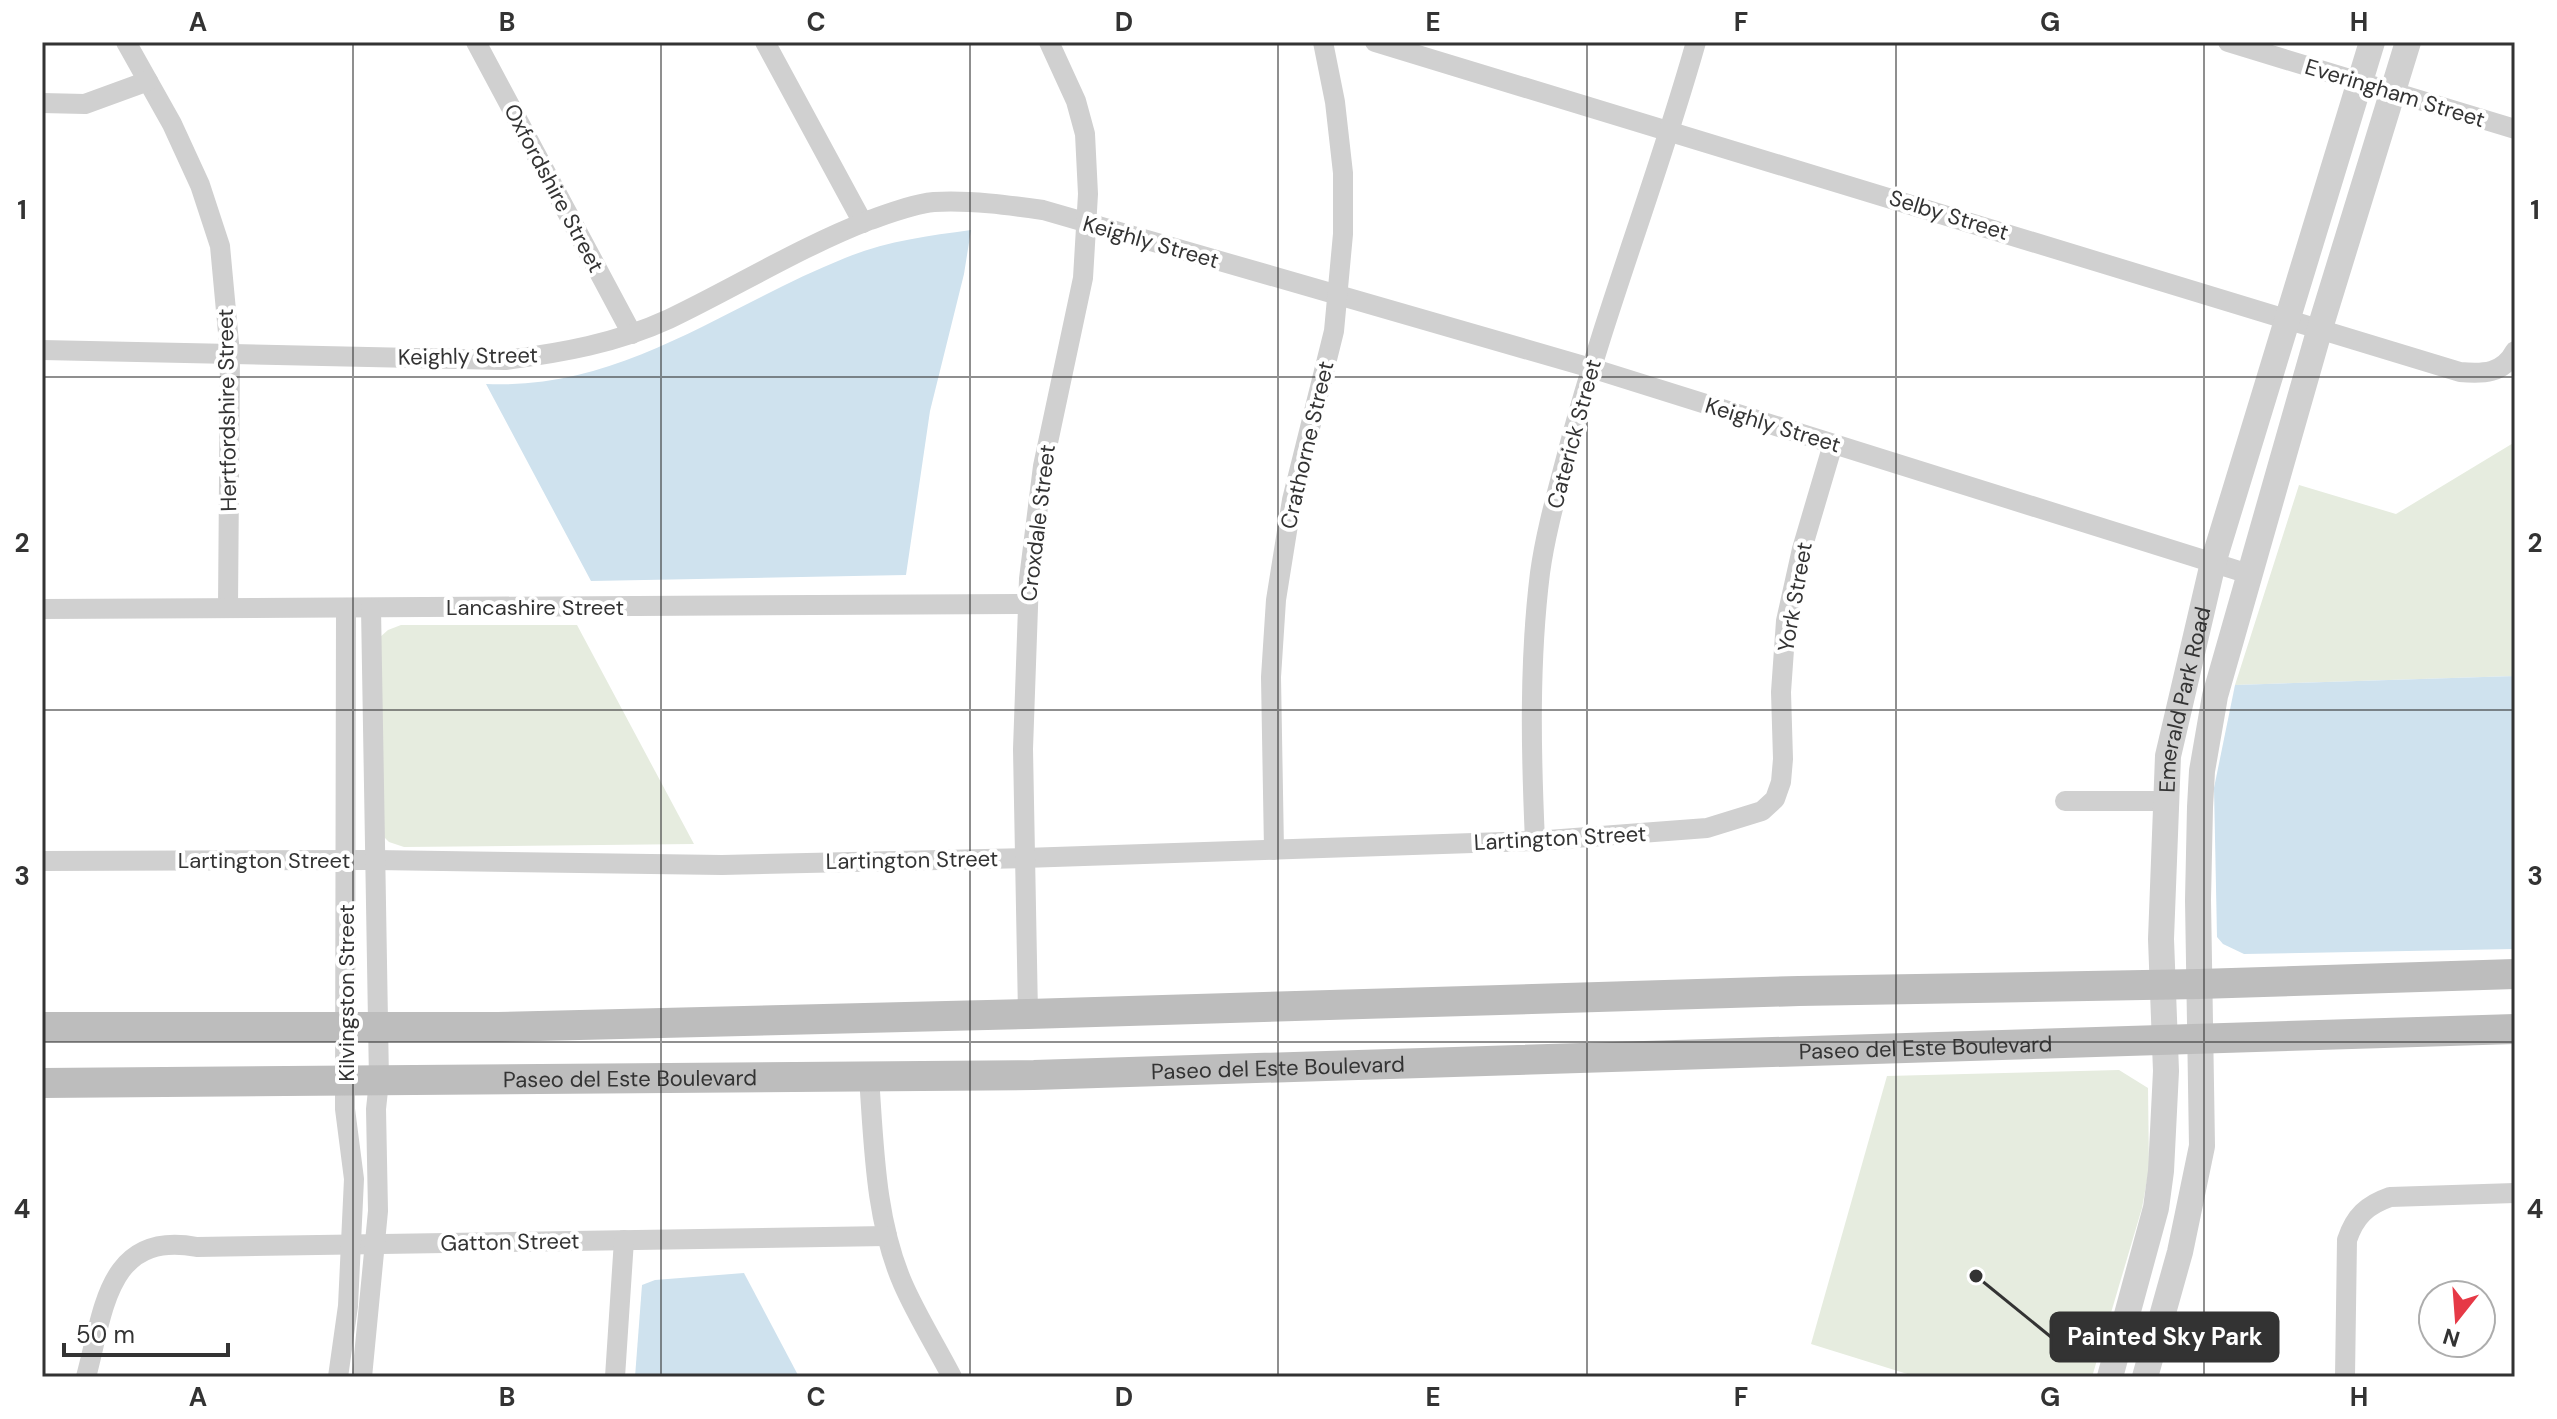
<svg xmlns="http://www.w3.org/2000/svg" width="2557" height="1419" font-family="'DM Sans',sans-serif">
<rect width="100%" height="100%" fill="#fff"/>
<g fill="#e6ecdf">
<polygon points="2515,442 2515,676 2235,685 2299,485 2396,514"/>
<polygon points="401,625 577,625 694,844 404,847 389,842 379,832 379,638 388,630"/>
<polygon points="2119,1070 2148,1088 2149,1169 2142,1208 2092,1377 1917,1377 1811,1344 1887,1076"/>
</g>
<g fill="#cfe2ee">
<path d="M971,230l-7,44 -34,137 -24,164 -315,6 -105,-197c137,6 239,-78 359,-126 41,-17 82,-22 126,-28z"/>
<polygon points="2515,676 2515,949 2244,954 2223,944 2217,937 2214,788 2235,685"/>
<polygon points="744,1273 799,1377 635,1377 642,1285 655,1280"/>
</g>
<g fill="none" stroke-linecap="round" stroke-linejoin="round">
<g stroke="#d0d0d0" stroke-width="20">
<polyline points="126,42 172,124 200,185 220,246 230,354 228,608"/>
<polyline points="476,42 632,334"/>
<polyline points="765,42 863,223"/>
<path d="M1375,42l1085,330c23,2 43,2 55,-21"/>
<polyline points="2228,42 2515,129"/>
<polyline points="42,103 85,104 148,81"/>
<path d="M42,350l463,10c56,-7 112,-17 164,-41 67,-32 131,-72 201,-99 20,-7 43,-16 64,-18 36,-2 74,3 109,8l548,158 658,206"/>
<polyline points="42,609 1027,604"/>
<polyline points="2065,801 2165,801"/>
<path d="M1535,841c-4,-89 -6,-179 5,-268 6,-44 19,-87 30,-130 36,-135 88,-266 126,-401"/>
<polyline points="1274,850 1271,677 1276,600 1292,500 1334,331 1343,234 1343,173 1335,102 1323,42"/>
<polyline points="42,861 375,860 722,865 1024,858 1535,841 1707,828 1762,811 1775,799 1781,782 1783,759 1781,692 1786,621 1802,549 1833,444"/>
<polyline points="1028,1014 1023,749 1029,579 1043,466 1083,278 1088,194 1085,134 1076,101 1049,42"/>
<path d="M869,1077c5,69 6,143 34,207 14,32 33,62 49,93"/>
<path d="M86,1377c18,-66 21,-147 111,-130l690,-11"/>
<polyline points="338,1377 348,1306 354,1179 345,1109 346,608"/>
<polyline points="362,1377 378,1211 376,1109 379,1081 371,608"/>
<polyline points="615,1377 624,1240"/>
<path d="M2345,1377l2,-137c8,-24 20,-35 43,-43l125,-4"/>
</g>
<g stroke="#d0d0d0" stroke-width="26">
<path id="s1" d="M2110,1377l46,-169 5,-37 5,-100 -5,-132 7,-183 45,-193 159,-521"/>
<polyline points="2145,1377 2180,1252 2202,1146 2198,900 2200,807 2202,771 2215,696 2320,328 2408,42"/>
</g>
<g stroke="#bdbdbd" stroke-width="30">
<polyline points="42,1027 498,1027 1028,1014 1799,991 2199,984 2515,974"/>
<path id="s2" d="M42,1083l992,-8 1481,-46"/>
</g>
</g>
<path fill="none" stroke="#333" stroke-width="2" stroke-opacity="0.55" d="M353,42v1335M661,42v1335M970,42v1335M1278,42v1335M1587,42v1335M1896,42v1335M2204,42v1335M42,377h2473M42,710h2473M42,1042h2473"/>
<g text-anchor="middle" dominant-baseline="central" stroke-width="8" stroke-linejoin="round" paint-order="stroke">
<g font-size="22" fill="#333" stroke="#fff">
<text transform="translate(2395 93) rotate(17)">Everingham Street</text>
<text transform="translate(554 188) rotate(62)">Oxfordshire Street</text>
<text transform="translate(1949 215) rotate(17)">Selby Street</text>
<text transform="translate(1151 242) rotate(16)">Keighly Street</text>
<text transform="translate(468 356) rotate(-1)">Keighly Street</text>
<text transform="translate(227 410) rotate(-91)">Hertfordshire Street</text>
<text transform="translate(1773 425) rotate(17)">Keighly Street</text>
<text transform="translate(1574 434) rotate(-75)">Caterick Street</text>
<text transform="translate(1307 445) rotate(-77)">Crathorne Street</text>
<text transform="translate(1038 523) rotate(-83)">Croxdale Street</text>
<text transform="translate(1795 597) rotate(-80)">York Street</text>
<text x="535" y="607">Lancashire Street</text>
<text stroke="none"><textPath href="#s1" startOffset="686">Emerald Park Road</textPath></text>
<text transform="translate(1560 838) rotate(-3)">Lartington Street</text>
<text x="264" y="860">Lartington Street</text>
<text transform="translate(912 860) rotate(-1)">Lartington Street</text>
<text transform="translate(346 993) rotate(-90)">Kilvingston Street</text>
<text stroke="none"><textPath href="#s2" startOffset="1884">Paseo del Este Boulevard</textPath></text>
<text stroke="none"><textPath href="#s2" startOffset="1236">Paseo del Este Boulevard</textPath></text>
<text stroke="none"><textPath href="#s2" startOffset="588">Paseo del Este Boulevard</textPath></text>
<text transform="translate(510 1242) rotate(-1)">Gatton Street</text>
</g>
</g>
<path fill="none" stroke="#333" stroke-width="3" d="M1976 1276L2051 1337"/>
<circle fill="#333" stroke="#fff" stroke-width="3" cx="1976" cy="1276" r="8"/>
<rect fill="#333" stroke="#333" stroke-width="3" x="2051" y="1313" width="227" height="48" rx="8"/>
<g font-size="24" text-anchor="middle" font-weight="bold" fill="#fff">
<text x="2165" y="1345">Painted Sky Park</text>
</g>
<rect width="2557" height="1419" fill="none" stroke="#ffffff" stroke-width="88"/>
<g transform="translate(2457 1319) rotate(197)"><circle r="38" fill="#ffffff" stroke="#adadad" stroke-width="2"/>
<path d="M0-6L14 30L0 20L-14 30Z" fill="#e63946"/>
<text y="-12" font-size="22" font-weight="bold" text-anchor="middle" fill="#333333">N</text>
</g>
<path d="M64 1343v12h164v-12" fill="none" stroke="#333333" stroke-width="4"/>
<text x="76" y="1343" font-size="24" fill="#333333" stroke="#ffffff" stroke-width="6" paint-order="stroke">50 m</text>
<rect x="44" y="44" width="2469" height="1331" fill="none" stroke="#333" stroke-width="3"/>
<g font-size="26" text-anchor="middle" font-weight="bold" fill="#333">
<text x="198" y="31">A</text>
<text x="507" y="31">B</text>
<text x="816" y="31">C</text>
<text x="1124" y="31">D</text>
<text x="1433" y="31">E</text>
<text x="1741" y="31">F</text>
<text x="2050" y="31">G</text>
<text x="2359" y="31">H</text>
<text x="22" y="219">1</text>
<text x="2535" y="219">1</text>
<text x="22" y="552">2</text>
<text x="2535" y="552">2</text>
<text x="22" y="885">3</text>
<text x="2535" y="885">3</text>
<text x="22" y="1218">4</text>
<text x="2535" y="1218">4</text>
<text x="198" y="1406">A</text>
<text x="507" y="1406">B</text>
<text x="816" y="1406">C</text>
<text x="1124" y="1406">D</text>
<text x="1433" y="1406">E</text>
<text x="1741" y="1406">F</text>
<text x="2050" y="1406">G</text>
<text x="2359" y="1406">H</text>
</g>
</svg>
